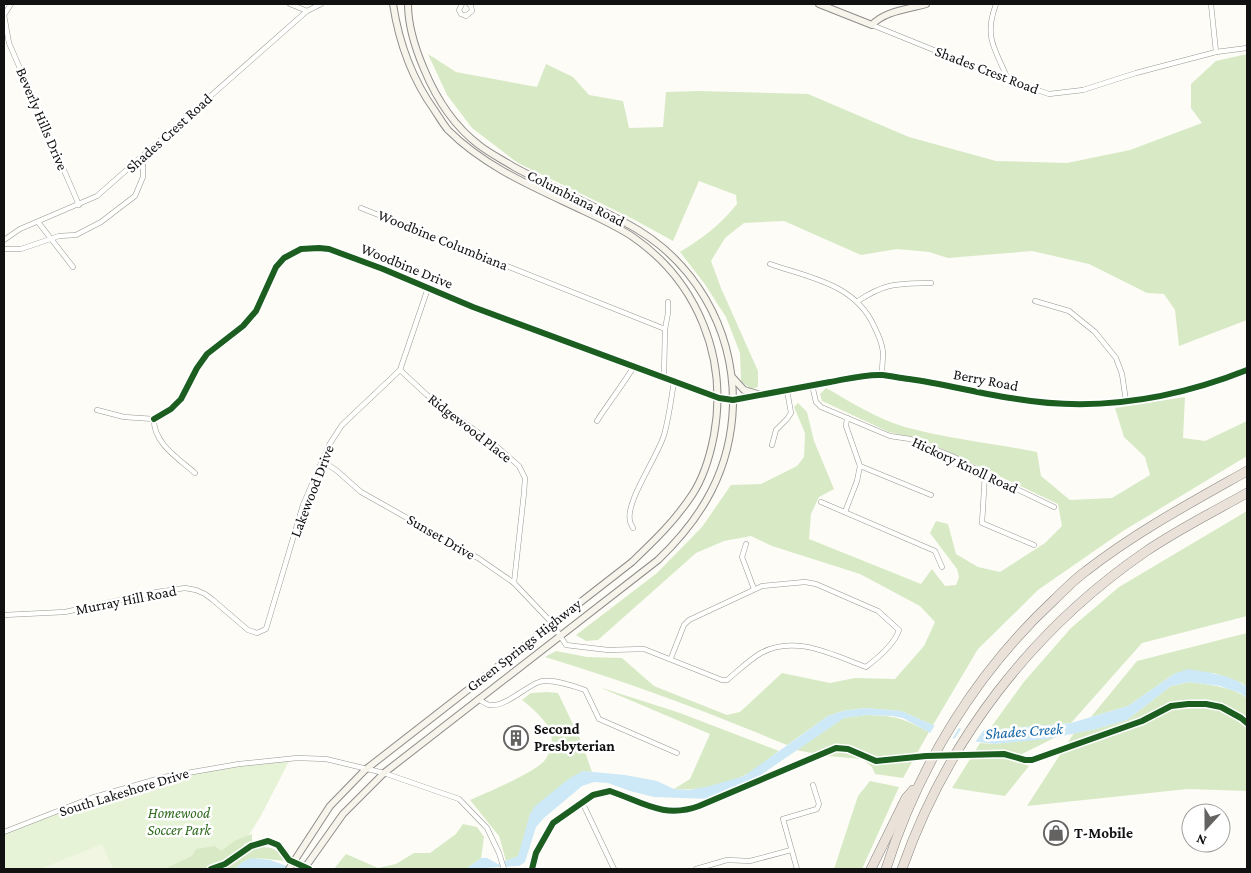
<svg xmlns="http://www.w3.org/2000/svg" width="1251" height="873" font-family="'Crimson Pro',serif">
<rect width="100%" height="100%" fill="#fdfcf7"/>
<polygon fill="#e7f3d7" points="290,759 262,814 249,835 222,856 184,869 4,869 4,832 116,791 210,768"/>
<g fill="#d8eac5">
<path d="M428,54l28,18 81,15 9,-23 27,13 16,18 34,6 6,27 34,-1 3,-35 32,-1 110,3 101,43 87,24 71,2 63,-13 72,-27 -11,-15v-24l25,-23 31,-7v266l-68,26 -4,-36 -11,-16 -17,-1 -58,-29 -57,-13 -84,7 -19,-6 -32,-3 -36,6 -77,-34 -40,2 -19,15 -14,23 10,27 37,83v16l-7,2 -10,-8 -1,-28 -14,-36 -22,-34 -24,-31c23,-14 40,-27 57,-48l-1,-9 -37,-14 -26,60 -40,-22 -115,-56 -46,-35 -25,-33z"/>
<path d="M826,388c25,14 51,31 79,39 43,12 88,16 132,25l4,24 29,24 42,-2 38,-23 -5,-18 -21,-20 -9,-29 70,-11 -2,41 22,3 42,-20v35l-124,75 -85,59 -60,59 -45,76 -32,-14 -36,-3 -22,3 -15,5 -41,29c-79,-33 -159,-63 -242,-88l11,-6 31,6 35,1 32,28 73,29 13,-3 42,-39 48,10 25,-5 40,1 29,-33 11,-24 -15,-16 -60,-32 -88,-28 -21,-10 -27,5 -28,12 -98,87 -12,1 -10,-6 81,-62 45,-46 29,-42 30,-1 36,-18 7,-9 1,-24 -11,-26 4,-4 9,9 7,29 20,48 -15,8 -8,17 -2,25 112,45 11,-15 13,17 11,-1 3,-8 -2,-8 -27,-36 6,-12 12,3 8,30 22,13 22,5 45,-29 17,-17 -4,-22 -133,-63 -36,-9 -67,-31 -2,-7z"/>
<polygon points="1247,511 1247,616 1142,643 1071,723 989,730 1023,683 1071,628 1119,587"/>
<polygon points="1247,633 1247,687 1242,683 1214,673 1174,674 1128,706 1091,717 1137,661"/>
<path d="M1189,682c21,3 41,4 58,16v93l-59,-2 -161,17 47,-73 22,-4 31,-9 44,-34z"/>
<path d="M599,687l81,26 99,38c-12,8 -23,20 -36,25 -19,9 -47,15 -69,13l16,-10 20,-45z"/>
<path d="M547,692l11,1 24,50 10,29 -9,-1 -53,43 -10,39 -2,3 -12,5 -7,-25 -29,-36c16,-7 66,-28 75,-40 5,-7 8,-16 6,-25 -2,-13 -19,-27 -29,-35l9,-7z"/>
<path d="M867,715c30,1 35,3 62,17l-26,46 -28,-4 -3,-7 -10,-8 -35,-3 -31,-6 47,-32z"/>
<polygon points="1056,737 1014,758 1029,766 1005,796 952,788 980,743 994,744"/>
<polygon points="870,781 899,787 862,869 834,869 858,796"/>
<polygon points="463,824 477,827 484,837 481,858 466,869 334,869 346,854 378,868 396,864 414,853 430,853 456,834"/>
<path d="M252,834v7l-8,3v8c18,-6 28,-9 42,7l-1,2c-20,-1 -36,-8 -50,8h-71l28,-13 4,-7 19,-3 6,5 15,-11z"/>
</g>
<polygon fill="#f0f6e1" points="102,844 113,869 40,869"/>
<g fill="#cde8f7">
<path d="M1188,669c19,3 43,6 59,18v11l-7,-5 -20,-7 -31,-4 -18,4 -44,34 -31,9 -49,10 -53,5 -58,-8 -33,-18 -11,-2 -25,-1 -23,3 -95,65 -38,16 -57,-2 -24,-6 -22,-8 -14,-1 -12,4 -38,32 -8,9 -11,35 -6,4 -53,3 15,-11h6l11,6 20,-8 12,-42 5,-8 35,-28 13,-7 42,4 32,6 17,8 15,1 21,-4 34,-10 84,-60 15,-5 22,-3 36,3 32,14 47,6 91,-8 57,-17 46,-32z"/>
<polygon points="251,858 270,860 295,869 235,869 241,863"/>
</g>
<g fill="#fdfcf7">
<polygon points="936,723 960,726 951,741 935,738 929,735"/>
<polygon points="963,726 980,728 985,728 974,744 953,741"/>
</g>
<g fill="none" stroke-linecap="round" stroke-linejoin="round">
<defs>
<g id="street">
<polyline points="11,4 4,15 9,43 79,205"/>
<polyline points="290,4 307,11"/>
<polyline points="462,4 459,10 461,14 466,16 472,11 471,6 469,4"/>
<path d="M996,4c-13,35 0,45 12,76"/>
<polyline points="1211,4 1216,52"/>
<polyline points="872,25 1008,80 1049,94 1083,90 1136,73 1216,52 1247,48"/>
<polyline points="361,208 665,329"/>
<polyline points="38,222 73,267"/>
<polyline points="4,240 20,229 97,196 307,11 321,4"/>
<polyline points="4,249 21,249 59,236 76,235 101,222 135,196 143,177 143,157"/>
<path d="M770,264c40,14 85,20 104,62 4,8 8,16 9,26 0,7 -1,15 -1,23"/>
<path d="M858,301c29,-19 39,-17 73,-18"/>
<polyline points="1035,301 1069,311 1095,332 1116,358 1122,374 1126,401"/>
<polyline points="400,370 427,395 495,445 519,466 525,478 524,493 514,583"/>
<polyline points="664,376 665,329 668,313 668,302"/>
<polyline points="812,385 816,402 821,407 890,436 910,439 954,457 985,474 1054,507"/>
<polyline points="97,410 124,417 154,419"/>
<polyline points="847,418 846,426 860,466 931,495"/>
<path d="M154,419l17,-10 10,-10 16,-31 10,-14 36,-28 13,-15 20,-44 8,-9 17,-9 18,-1 10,1 54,20 90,38 246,91 14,2c32,-6 64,-12 97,-18 17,-3 35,-8 52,-7 9,1 18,3 27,4 36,5 72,15 108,20 78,13 157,0 230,-29"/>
<path d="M154,419c-1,24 25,40 41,54"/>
<path d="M597,421c12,-19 26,-36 37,-55"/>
<polyline points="772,445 776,430 787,419 791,413 787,390"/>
<path d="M322,461l14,9 25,22 117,66 36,25 38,40 14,22 42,5 36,-1 78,31h5c11,-9 22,-20 34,-27 34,-19 72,2 105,14 12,-9 28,-22 33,-37l-21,-19 -62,-27 -11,-2 -43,4 -73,34 -5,5 -13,33"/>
<polyline points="985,474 982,523 1034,545"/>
<polyline points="821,502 935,551 942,567"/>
<polyline points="845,512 857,481 860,466"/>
<path d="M633,528c-1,-3 -3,-5 -3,-7 -5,-19 28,-65 34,-86 5,-17 7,-36 10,-53"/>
<polyline points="746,544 742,557 754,589"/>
<polyline points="4,615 65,612 157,592 185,588 196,590 205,594 213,600 248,630 257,633 266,629 303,505 329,445 342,425 400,370 428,288"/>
<path d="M478,699c3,1 7,5 11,6 15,3 36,-18 50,-23 10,-4 35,4 46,8l14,29 78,34"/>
<polyline points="585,808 614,869"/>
<polyline points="4,832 91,798 164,777 239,764 297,758 326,759 384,773 459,799 487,828 499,853 504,869"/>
<polyline points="696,869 727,860 750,861 791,850"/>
<polyline points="797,869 783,819 817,809 819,804 813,785"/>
</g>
<g id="secondary">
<path d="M819,4l53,21c12,-14 37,-16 54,-21"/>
<polyline points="733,378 744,390 761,395"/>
<path d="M289,869l41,-63 35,-36 267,-208c23,-22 42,-40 60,-67 12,-18 18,-39 22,-60 14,-77 -16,-153 -81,-198 -15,-10 -32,-18 -49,-26 -48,-23 -98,-43 -136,-81 -5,-6 -9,-13 -13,-19 -23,-32 -36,-68 -42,-107"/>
<path d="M304,869l39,-55 41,-41 274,-213c45,-43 73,-91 75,-155 1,-77 -39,-146 -107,-182 -37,-20 -75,-36 -112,-56 -11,-7 -25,-14 -35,-22 -25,-19 -43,-47 -55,-76 -9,-21 -16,-42 -16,-65"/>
</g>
<g id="highway">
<polyline points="871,869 906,798 913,790"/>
<path d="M886,869c32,-102 90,-197 169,-270 10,-10 20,-20 31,-28 50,-39 106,-69 161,-100"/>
<path d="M902,869c45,-129 130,-239 243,-317 32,-22 68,-40 102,-59"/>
</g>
</defs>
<use href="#street" stroke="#979795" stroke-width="5.5"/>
<use href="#secondary" stroke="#8e8d8b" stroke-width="8"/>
<use href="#highway" stroke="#858482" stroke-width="10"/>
<use href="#street" stroke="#fffffe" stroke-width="4.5"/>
<use href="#secondary" stroke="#f6f4eb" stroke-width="6"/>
<use href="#highway" stroke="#eae1d8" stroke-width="9"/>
<defs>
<g id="cycleway">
<path d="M154,419l17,-10 10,-10 16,-31 10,-14 36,-28 13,-15 20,-44 8,-9 17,-9 18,-1 10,1 54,20 90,38 246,91 14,2c32,-6 64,-12 97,-18 17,-3 35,-8 52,-7 9,1 18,3 27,4 36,5 72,15 108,20 78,13 157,0 230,-29"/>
<polyline points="211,869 225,864 251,846 268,841 278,845 289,860 309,869"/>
<path d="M532,869l4,-16 17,-30 40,-28 17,-4c32,11 54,28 89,15l137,-58 12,1 28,12 50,-5 78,-2 21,6h7l110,-39 29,-15 17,-2h18l15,3 20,11 6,5"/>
</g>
</defs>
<use href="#cycleway" stroke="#fff" stroke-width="9"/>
<use href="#cycleway" stroke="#1b5e20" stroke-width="6"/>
</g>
<defs>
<symbol id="building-ring" viewBox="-11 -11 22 22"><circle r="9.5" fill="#fff" stroke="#646362" stroke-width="1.5"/><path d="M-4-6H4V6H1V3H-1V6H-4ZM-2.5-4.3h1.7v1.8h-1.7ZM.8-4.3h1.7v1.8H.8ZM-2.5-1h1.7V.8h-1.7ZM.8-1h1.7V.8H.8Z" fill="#646362"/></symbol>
<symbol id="shop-ring" viewBox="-11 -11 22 22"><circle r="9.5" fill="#fff" stroke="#646362" stroke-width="1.5"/><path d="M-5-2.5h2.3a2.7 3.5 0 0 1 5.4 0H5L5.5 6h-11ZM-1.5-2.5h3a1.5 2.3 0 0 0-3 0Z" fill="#646362"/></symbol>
</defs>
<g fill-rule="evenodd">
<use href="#building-ring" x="502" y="724" width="28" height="28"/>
<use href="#shop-ring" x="1042" y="819" width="28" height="28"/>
</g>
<g text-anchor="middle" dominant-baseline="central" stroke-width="5" stroke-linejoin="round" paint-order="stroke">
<g font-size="15" fill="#111" stroke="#fff">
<text transform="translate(987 70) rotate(21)">Shades Crest Road</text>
<text transform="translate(42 119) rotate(67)">Beverly Hills Drive</text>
<text transform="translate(169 133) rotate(-42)">Shades Crest Road</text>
<text transform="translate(576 198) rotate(27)">Columbiana Road</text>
<text transform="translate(443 240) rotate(22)">Woodbine Columbiana</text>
<text transform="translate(407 266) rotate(22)">Woodbine Drive</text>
<text transform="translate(986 380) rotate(11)">Berry Road</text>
<text transform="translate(470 428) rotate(38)">Ridgewood Place</text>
<text transform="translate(965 465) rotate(25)">Hickory Knoll Road</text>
<text transform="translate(312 491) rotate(-69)">Lakewood Drive</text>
<text transform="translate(441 537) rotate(30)">Sunset Drive</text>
<text transform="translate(126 600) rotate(-11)">Murray Hill Road</text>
<text transform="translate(524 645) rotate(-38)">Green Springs Highway</text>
<text transform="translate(124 792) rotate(-17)">South Lakeshore Drive</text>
</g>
<g font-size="15" font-weight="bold" fill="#111" stroke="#fff" text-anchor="start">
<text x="534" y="729">Second<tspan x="534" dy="17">Presbyterian</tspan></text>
<text x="1074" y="833">T-Mobile</text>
</g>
<g font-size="15" font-style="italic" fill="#2f6b1f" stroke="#fff">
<text x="179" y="813">Homewood<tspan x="179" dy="17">Soccer Park</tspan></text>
</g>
<g font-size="16" font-style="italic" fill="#1768a6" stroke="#fff">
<text transform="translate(1024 731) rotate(-4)">Shades Creek</text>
</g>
</g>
<rect width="1251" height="873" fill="none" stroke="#111111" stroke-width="10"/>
<g transform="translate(1206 828) rotate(201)"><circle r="24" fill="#ffffff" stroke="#a0a0a0"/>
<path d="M0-4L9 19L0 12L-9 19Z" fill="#646362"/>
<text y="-8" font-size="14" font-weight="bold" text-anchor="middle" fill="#111111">N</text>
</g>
</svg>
